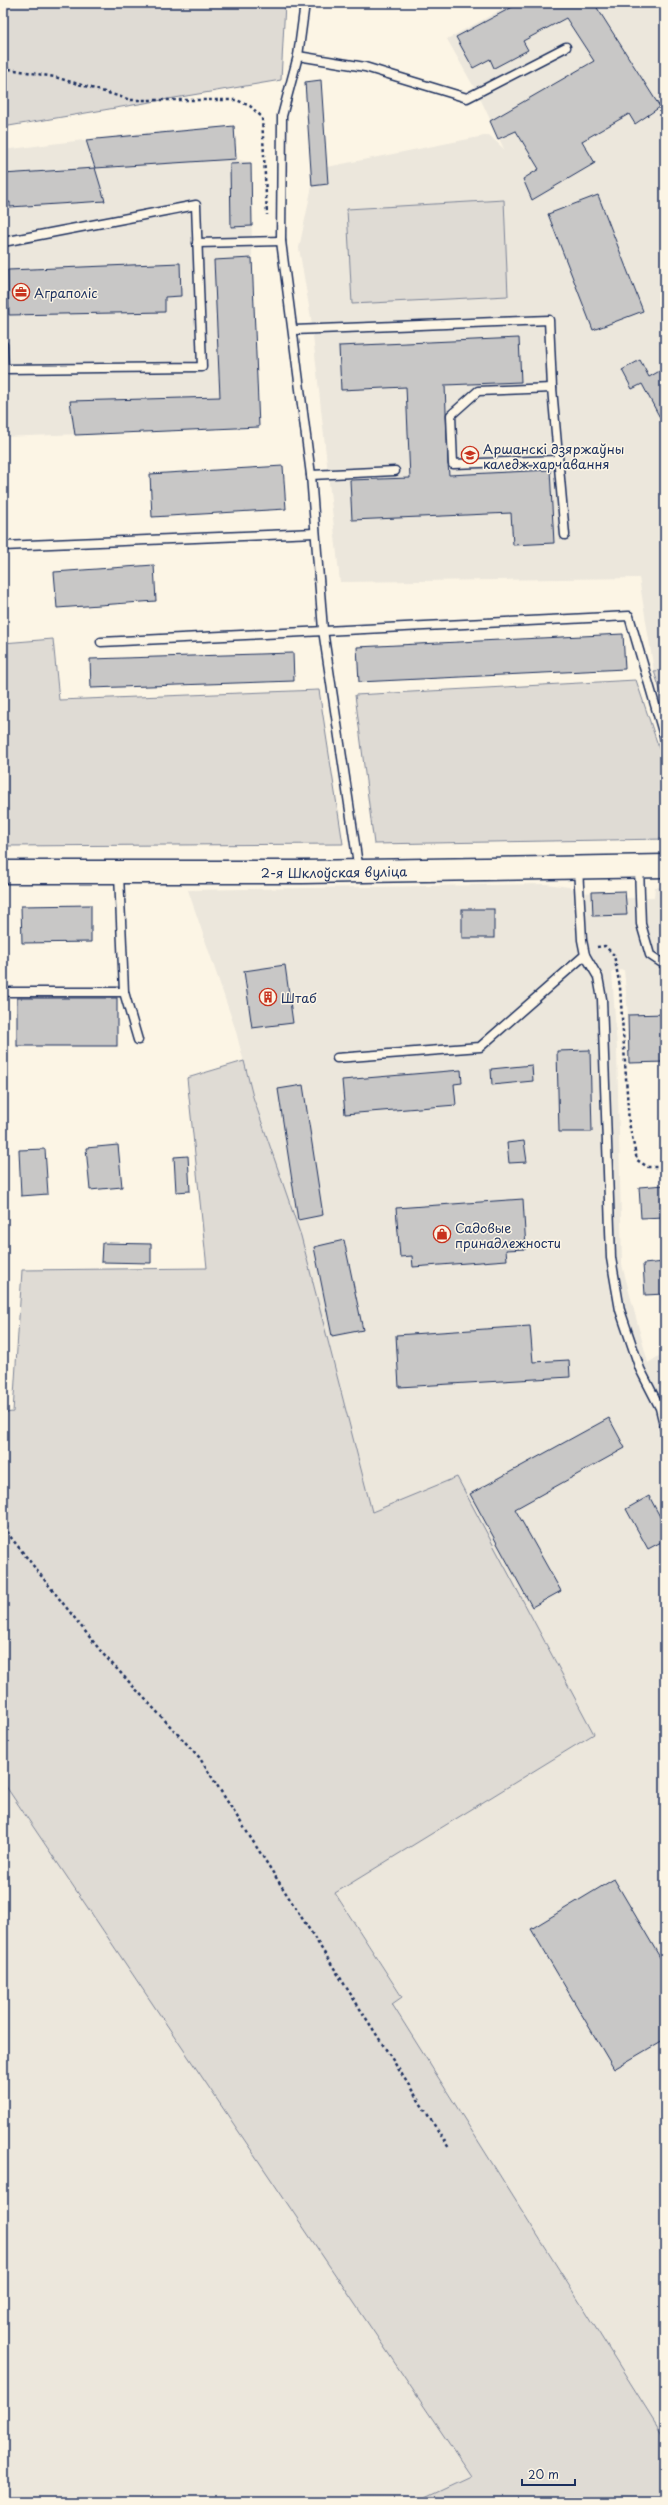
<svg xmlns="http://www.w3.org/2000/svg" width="668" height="2505" font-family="'Playpen Sans',sans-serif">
<rect width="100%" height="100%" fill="#fcf5e5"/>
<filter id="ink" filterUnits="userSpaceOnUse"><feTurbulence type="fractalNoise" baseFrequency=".025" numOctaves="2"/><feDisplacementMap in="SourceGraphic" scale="8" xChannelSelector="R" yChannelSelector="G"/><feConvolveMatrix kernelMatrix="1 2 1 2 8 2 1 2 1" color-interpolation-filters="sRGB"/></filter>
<g filter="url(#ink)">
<g fill="#ece7dc">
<polygon points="514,3 665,3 665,670 654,671 639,578 340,582 311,318 299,248 312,186 328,184 327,167 489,135 504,149 480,98 447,39"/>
<polygon points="234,126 236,159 251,163 252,258 259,427 3,437 3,150 140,133"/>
<polygon points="547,884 569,887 580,893 625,891 626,898 654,897 655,887 665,887 665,1062 629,1063 628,1015 624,970 612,971 617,1049 622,1265 648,1363 665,1352 665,2438 392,2004 402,1996 335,1892 594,1733 372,1513 301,1236 253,1097 235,1028 188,890"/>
<polygon points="3,1782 325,2257 471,2476 415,2502 3,2502"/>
</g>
<g fill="#dfdbd4" stroke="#7d8599">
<polygon points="3,3 285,3 281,80 3,127"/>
<polygon points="504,200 508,296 352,304 347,209"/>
<polygon points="53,639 59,700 319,690 343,844 3,846 3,643"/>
<polygon points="665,670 665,705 654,671"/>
<polygon points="636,680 665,766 665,839 374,844 355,695"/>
<polygon points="244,1061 253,1097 301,1236 372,1512 457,1477 594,1734 335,1893 402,1997 392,2004 665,2438 665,2502 415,2502 471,2476 3,1782 3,1413 13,1412 22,1270 207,1268 187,1078"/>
</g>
<g fill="#c8c7c6" stroke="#1b2f5e">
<polygon points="520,3 594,3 660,107 635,124 629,114 582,141 595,163 532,200 523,179 539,169 516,131 498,139 490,121 594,61 566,18 523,41 528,50 494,68 490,59 473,68 456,37"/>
<polygon points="321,80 328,184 312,186 305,82"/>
<polygon points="234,126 236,159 95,168 86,140"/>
<polygon points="251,163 252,226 231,227 230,164"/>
<polygon points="95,168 105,201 10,207 10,202 3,203 3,174"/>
<polygon points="598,195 643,311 593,330 548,214"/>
<polygon points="252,258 259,427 75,435 70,401 220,397 214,260"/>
<polygon points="180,263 181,296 165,297 165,312 9,315 8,270"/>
<polygon points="519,338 521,382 445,385 448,464 449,475 550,470 554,543 513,545 511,513 352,520 350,480 410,478 406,387 341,390 339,346"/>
<polygon points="640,360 649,377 665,368 665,427 642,384 632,389 622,370"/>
<polygon points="283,466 286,509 152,517 150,474"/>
<polygon points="154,565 156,601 57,608 54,572"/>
<polygon points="623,634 625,669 359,682 357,647"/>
<polygon points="293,653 294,681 91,688 90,659"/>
<polygon points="625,891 627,915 593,916 592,892"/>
<polygon points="91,905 91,942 22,943 21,906"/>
<rect x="462" y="909" width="32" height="29"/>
<polygon points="285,965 293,1023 252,1028 244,971"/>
<rect x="17" y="998" width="100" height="48"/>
<polygon points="665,1014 665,1062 629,1063 628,1015"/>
<polygon points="590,1050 592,1132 559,1132 557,1051"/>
<polygon points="532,1065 533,1081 492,1085 491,1069"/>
<polygon points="461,1070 462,1083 454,1084 456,1105 345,1114 342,1080"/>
<polygon points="303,1085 323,1215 298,1220 278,1089"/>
<polygon points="524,1141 527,1162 509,1163 507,1143"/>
<polygon points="118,1145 122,1187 90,1190 86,1148"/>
<polygon points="45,1149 48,1194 21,1196 19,1150"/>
<polygon points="188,1156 190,1191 176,1192 174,1157"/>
<polygon points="665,1185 665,1217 641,1218 639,1187"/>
<polygon points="523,1199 526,1249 506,1250 507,1260 413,1267 412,1256 400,1257 396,1208"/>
<polygon points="344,1240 363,1330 332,1336 314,1247"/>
<polygon points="102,1243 151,1244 151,1263 101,1262"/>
<polygon points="665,1262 665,1294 645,1295 643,1264"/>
<polygon points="530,1326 533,1362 569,1360 570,1377 399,1387 396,1335"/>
<polygon points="609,1418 625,1448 515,1509 561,1591 532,1607 470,1494"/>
<polygon points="649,1496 665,1526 665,1540 648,1549 626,1509"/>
<polygon points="614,1879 665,1966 665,2039 614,2069 531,1929"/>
</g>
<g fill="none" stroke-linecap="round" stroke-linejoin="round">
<defs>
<g id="lane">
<polyline points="305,3 298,56 282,116 281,241 311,475 323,630 359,871"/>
<polyline points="298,56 365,67 467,98 566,47"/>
<polyline points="3,242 196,205 202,367 4,369 3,345"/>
<polyline points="197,243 281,241"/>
<polyline points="294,330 549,320 552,388 565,535"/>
<polyline points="552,388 478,391 451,415 453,464 558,460"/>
<polyline points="311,475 395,471"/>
<polyline points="3,546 315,533"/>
<polyline points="101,642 629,616 665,739"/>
<polyline points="639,867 641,924 650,955 665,965"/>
<polyline points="578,868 582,940 585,955 598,977 602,999 611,1258 620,1310 640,1369 660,1408 665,1429"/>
<polyline points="119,874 124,992 138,1040"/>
<polyline points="10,992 124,992"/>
<polyline points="337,1058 480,1047 585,955"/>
</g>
<g id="secondary">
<path id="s1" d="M3,872h300l362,-6"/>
</g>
</defs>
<use href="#lane" stroke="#1b2f5e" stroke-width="11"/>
<use href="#secondary" stroke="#1b2f5e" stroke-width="25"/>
<g stroke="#1b2f5e" stroke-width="2.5" stroke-dasharray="3 3" stroke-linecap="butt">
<polyline points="3,68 55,77 131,100 237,100 250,106 262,117 267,215"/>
<polyline points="597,947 605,946 614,955 620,987 629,1123 637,1160 648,1167 665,1167"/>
<polyline points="3,1514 9,1535 103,1654 199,1757 449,2148"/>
</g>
<use href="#lane" stroke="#fcf5e5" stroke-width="8"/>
<use href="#secondary" stroke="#fcf5e5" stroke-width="22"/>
</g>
</g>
<defs>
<symbol id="office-ring" viewBox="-11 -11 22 22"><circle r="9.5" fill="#fcf5e5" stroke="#c8321e" stroke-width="1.5"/><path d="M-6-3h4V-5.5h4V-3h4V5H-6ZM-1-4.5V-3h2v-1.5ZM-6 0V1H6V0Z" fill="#c8321e"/></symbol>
<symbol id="university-ring" viewBox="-11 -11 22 22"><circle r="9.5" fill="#fcf5e5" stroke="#c8321e" stroke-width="1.5"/><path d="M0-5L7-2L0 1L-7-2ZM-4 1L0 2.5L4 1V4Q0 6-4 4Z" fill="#c8321e"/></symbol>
<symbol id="building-ring" viewBox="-11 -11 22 22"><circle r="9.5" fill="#fcf5e5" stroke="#c8321e" stroke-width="1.5"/><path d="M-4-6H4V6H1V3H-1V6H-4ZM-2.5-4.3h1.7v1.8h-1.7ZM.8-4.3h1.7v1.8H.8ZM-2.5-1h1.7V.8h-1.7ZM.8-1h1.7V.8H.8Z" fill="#c8321e"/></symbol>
<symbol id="shop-ring" viewBox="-11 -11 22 22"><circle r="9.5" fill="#fcf5e5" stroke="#c8321e" stroke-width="1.5"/><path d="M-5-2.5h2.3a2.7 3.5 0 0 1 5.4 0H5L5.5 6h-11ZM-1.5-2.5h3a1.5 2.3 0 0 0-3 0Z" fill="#c8321e"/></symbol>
</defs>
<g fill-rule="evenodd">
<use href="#office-ring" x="11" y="282" width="20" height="20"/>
<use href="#university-ring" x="460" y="445" width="20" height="20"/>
<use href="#building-ring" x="258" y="987" width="20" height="20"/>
<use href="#shop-ring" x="432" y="1224" width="20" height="20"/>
</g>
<g text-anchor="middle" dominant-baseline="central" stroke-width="3" stroke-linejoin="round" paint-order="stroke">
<g font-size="13" fill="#1b2f5e" stroke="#fcf5e5" text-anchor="start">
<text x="34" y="292">Аграполіс</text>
<text x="483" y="448">Аршанскі дзяржаўны<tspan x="483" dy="15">каледж харчавання</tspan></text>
<text x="281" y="997">Штаб</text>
<text x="455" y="1227">Садовые<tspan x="455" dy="15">принадлежности</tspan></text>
</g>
<g font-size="13" fill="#1b2f5e" stroke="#fcf5e5">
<text stroke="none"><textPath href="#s1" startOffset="331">2-я Шклоўская вуліца</textPath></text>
</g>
</g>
<rect width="668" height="2505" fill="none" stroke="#fcf5e5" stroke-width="16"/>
<rect x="8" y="8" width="652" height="2489" fill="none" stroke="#1b2f5e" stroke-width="1.5" filter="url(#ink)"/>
<path d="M522 2479v6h53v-6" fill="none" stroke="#1b2f5e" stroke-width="2"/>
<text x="528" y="2479" font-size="12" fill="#1b2f5e" stroke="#fcf5e5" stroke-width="3" paint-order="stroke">20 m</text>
</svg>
